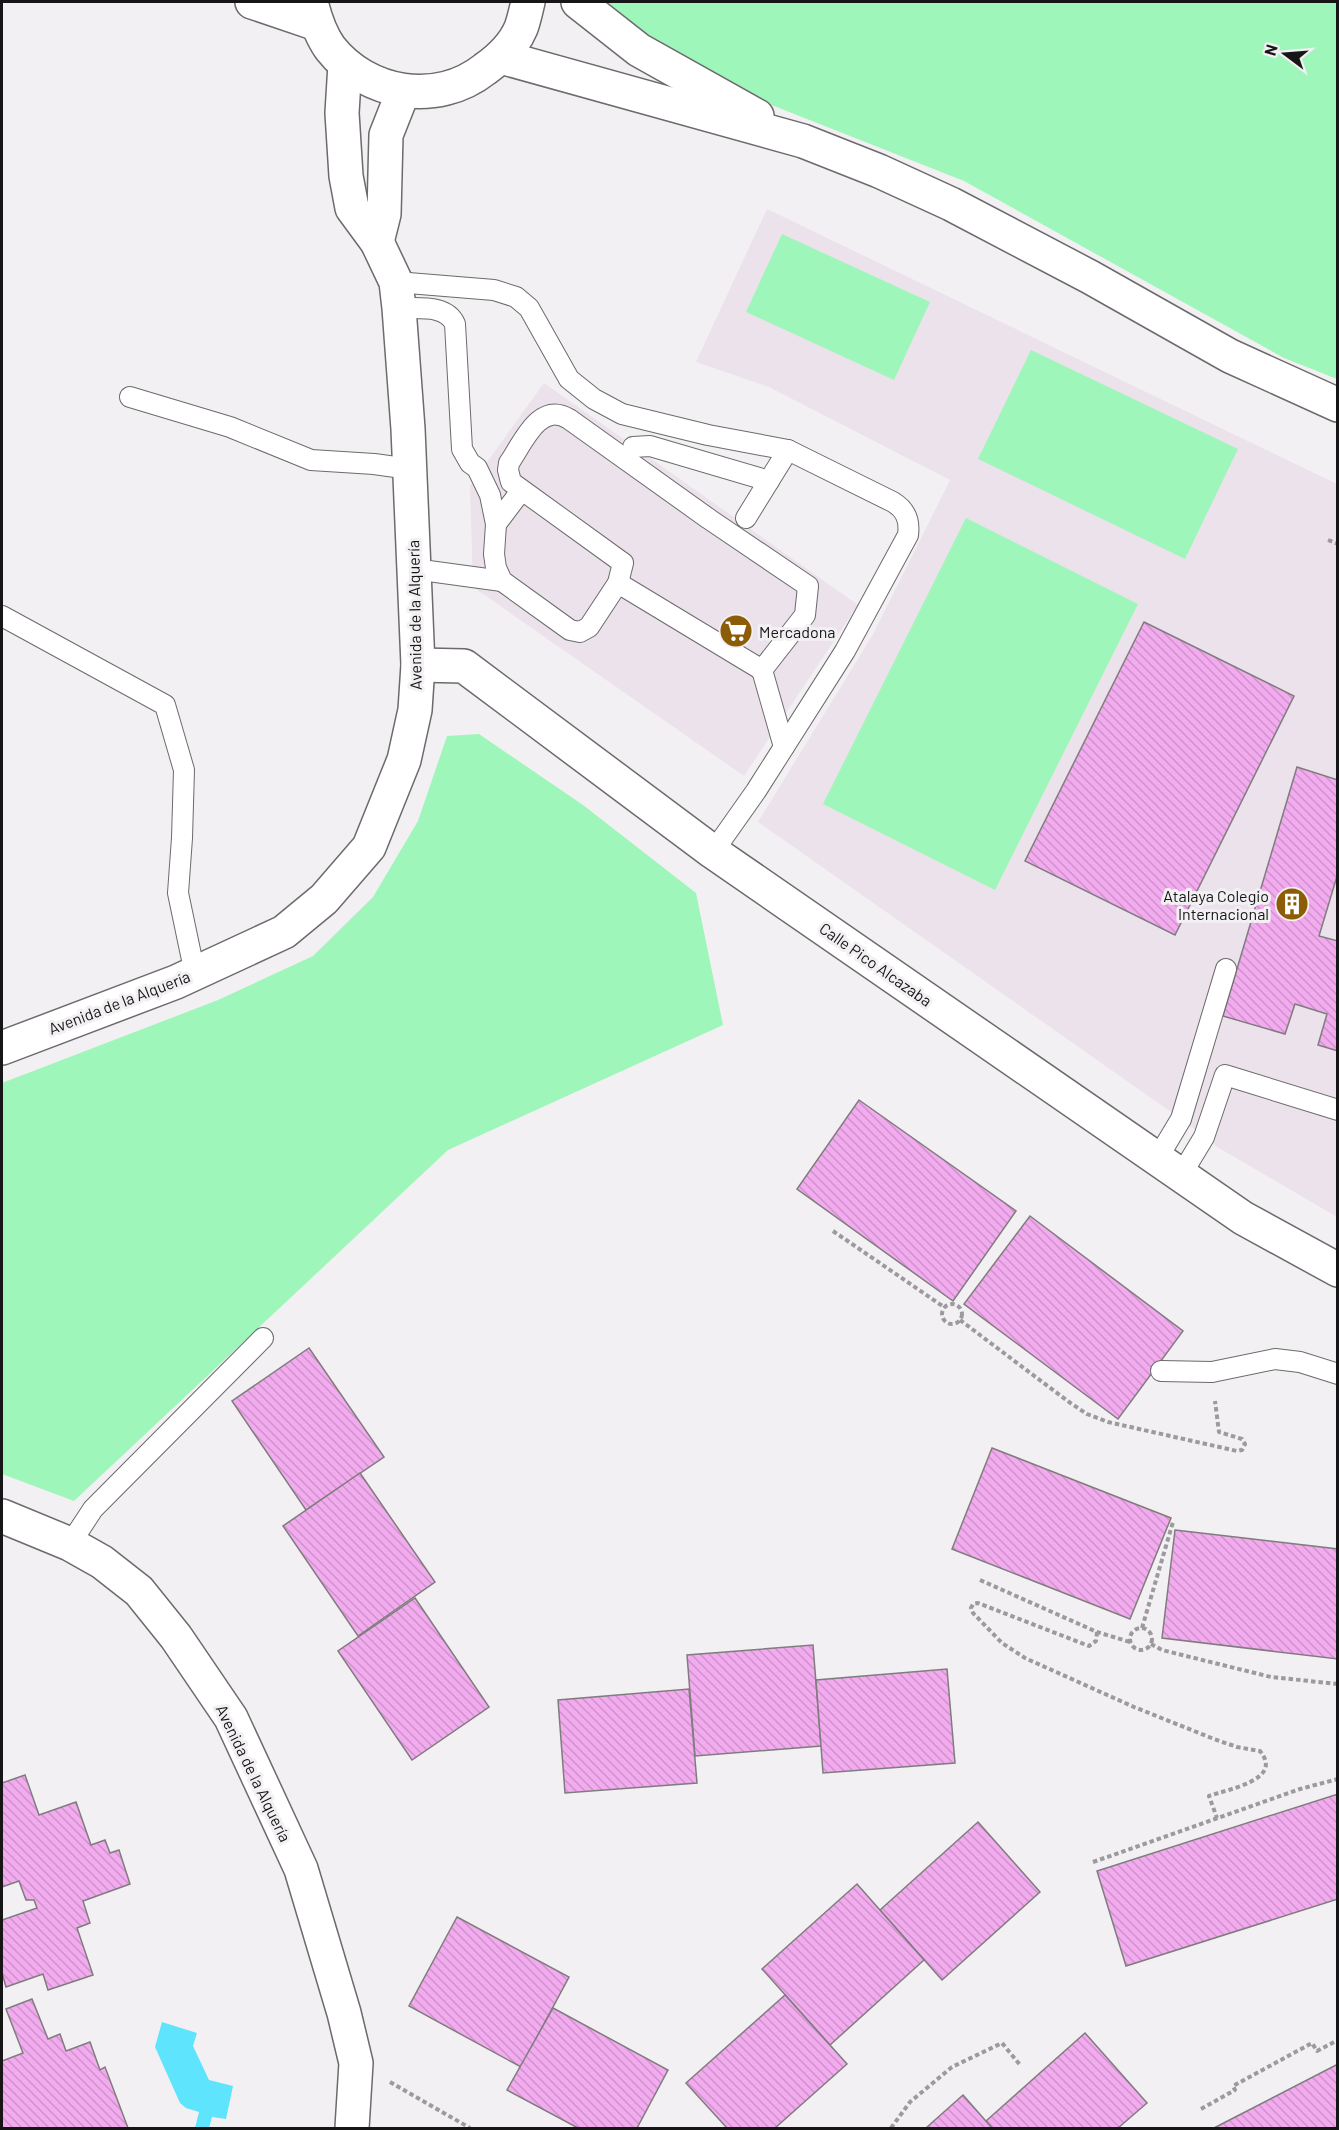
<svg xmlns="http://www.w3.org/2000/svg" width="1339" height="2130" font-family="Barlow,sans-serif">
<defs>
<pattern id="building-back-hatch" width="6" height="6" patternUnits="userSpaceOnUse" patternTransform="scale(1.5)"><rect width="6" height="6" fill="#f2abee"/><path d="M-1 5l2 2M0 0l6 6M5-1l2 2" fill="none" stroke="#cf92cb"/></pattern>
</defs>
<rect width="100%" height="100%" fill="#f3f0f3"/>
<g fill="#ebe2eb">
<polygon points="767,209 1337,484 1337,1217 1219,1148 1181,1119 758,822 872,636 950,480 769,387 696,362"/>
<polygon points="544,383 858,605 744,776 473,587 470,486"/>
</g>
<g fill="#9ff6ba">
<polygon points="606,2 1337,2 1337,379 1284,358 964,181 731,89 615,13"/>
<polygon points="782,234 930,302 894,380 746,312"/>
<polygon points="1031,350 1238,449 1185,559 978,459"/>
<polygon points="966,518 1138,604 995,890 823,804"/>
<polygon points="479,734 583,805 696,893 723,1025 448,1150 74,1501 2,1474 2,1083 218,1000 313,956 373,897 418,821 447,736"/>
</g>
<polygon fill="#5fe4fd" points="162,2022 197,2033 193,2046 209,2080 233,2086 226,2119 212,2117 209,2128 195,2128 199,2112 186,2108 180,2103 155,2047"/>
<g fill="url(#building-back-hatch)" stroke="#7f7c7e" stroke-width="1.5">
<polygon points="1144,622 1294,696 1175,935 1025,861"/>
<polygon points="1297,767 1338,780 1338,873 1319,936 1338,941 1338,1051 1318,1045 1327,1014 1295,1004 1285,1034 1223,1016"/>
<polygon points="859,1100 1016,1211 953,1301 797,1189"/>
<polygon points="1030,1216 1183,1331 1118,1419 964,1304"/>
<polygon points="309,1348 384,1457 306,1510 232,1401"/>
<polygon points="992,1448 1171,1518 1130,1619 952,1549"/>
<polygon points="360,1473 435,1582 358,1636 283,1526"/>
<polygon points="1175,1530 1338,1549 1338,1659 1162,1638"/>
<polygon points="415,1598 489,1707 412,1760 338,1651"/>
<polygon points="813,1645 821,1746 695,1756 687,1655"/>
<polygon points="947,1669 955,1763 823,1773 816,1680"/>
<polygon points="689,1689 697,1783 565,1793 558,1700"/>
<polygon points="25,1775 39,1815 76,1802 91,1845 105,1840 110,1853 119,1850 130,1884 83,1901 90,1923 77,1928 93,1975 48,1990 43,1974 6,1987 2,1973 2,1920 37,1908 34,1900 26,1900 19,1881 2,1887 2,1783"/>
<polygon points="1338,1794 1338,1899 1126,1966 1097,1871"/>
<polygon points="978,1822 1040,1892 942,1980 880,1910"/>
<polygon points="857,1884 924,1960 830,2045 762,1969"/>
<polygon points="457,1917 569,1977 521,2067 409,2006"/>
<polygon points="785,1995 847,2064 775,2128 727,2128 686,2083"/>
<polygon points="32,1999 48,2039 60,2034 66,2051 90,2042 100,2070 105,2067 128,2128 2,2128 2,2061 23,2053 6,2009"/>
<polygon points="553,2008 668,2070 637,2128 578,2128 507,2090"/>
<polygon points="1085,2033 1147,2103 1118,2128 992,2128 986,2121"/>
<polygon points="1338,2064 1338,2128 1214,2128"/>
<polygon points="963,2095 992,2128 926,2128"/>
</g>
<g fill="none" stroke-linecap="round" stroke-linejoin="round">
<defs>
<g id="service">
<path d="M396,282l98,8 22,7 13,11 40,71 25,20 28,15 86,21 80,15 105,52c13,8 17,18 15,33l-63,116 -89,140 -43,61"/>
<path d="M399,308c19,1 47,-4 56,16l7,125 8,14 7,5 13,27 6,29 -2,30 2,14 6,13 68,49 10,2 9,-5 29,-44 5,-20 -112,-81 -3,-12 1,-7c14,-20 30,-62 60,-44l140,100 99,67 -3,29 -43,55 22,77"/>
<polyline points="130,397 230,427 311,460 374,464 410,469"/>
<polyline points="633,447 650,446 769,481"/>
<polyline points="746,518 788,450"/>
<polyline points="496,524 521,491"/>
<polyline points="414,569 502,581"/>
<polyline points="618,583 762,670"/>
<polyline points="2,616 165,705 184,770 182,838 178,893 195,974"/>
<polyline points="1157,1159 1181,1119 1226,969"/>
<polyline points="1181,1175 1204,1137 1225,1075 1338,1110"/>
<polyline points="1161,1371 1212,1372 1275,1359 1300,1362 1338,1374"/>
<polyline points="70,1544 93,1509 263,1338"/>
</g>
<g id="minor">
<polyline points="377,242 384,214 386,135 403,92"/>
<polyline points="418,665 464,666 713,852 1243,1218 1338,1270"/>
<polyline points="2,1048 176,982 284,932 324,899 369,847 404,760 415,710 418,665 408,429 399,308 396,282 377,242 352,208 346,176 342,113 345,64"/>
<polyline points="2,1516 70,1544 102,1562 139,1591 176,1637 231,1718 301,1869 344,2013 356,2063 352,2128"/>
</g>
<g id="secondary">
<polyline points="252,2 317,24"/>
<path d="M311,2c4,16 9,32 19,46 37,47 107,59 155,21 14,-10 29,-24 36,-41 3,-8 5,-18 7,-26"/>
<polyline points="578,2 639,50 757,116"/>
<polyline points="501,57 803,141 879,171 951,204 1090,277 1230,356 1338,405"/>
</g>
</defs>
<use href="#service" stroke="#6c6a6c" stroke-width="22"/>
<use href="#minor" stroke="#6c6a6c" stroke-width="36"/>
<use href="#secondary" stroke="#6c6a6c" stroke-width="36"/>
<g stroke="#9c9a9c" stroke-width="4" stroke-dasharray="4.5 3" stroke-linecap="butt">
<polyline points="1328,540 1338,544"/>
<polyline points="833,1231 944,1307"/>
<circle cx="952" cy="1314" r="10"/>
<polyline points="960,1320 1069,1402 1087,1414 1108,1422 1237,1451 1242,1450 1245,1444 1242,1439 1219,1432 1215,1401"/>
<polyline points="980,1580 1097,1632 1130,1642"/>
<circle cx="1141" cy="1639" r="11"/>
<polyline points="1142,1628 1173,1522"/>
<path d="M1097,1632l-1,9 -7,5 -111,-43 -5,1 -2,4 2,5 29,30 23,15 109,49 80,32 23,8 23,4c24,29 -32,38 -51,45l8,22"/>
<polyline points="1151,1644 1162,1650 1271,1677 1338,1684"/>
<polyline points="1093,1862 1300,1789 1338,1779"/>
<polyline points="390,2082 470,2128"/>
<polyline points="1201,2109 1235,2090 1233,2086 1312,2043 1317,2051 1338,2040"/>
<polyline points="891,2128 910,2102 952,2067 1002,2043 1021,2066"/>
</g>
<use href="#service" stroke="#fff" stroke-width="20"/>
<use href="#minor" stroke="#fff" stroke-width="33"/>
<use href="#secondary" stroke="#fff" stroke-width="33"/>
</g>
<defs>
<symbol id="supermarket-disc" viewBox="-11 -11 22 22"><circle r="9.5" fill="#8d5c07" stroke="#f3f0f3"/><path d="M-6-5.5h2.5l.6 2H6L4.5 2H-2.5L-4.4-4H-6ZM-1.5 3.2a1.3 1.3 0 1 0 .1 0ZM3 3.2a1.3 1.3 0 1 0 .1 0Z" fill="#fff"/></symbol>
<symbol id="building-disc" viewBox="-11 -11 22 22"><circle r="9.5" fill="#8d5c07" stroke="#f3f0f3"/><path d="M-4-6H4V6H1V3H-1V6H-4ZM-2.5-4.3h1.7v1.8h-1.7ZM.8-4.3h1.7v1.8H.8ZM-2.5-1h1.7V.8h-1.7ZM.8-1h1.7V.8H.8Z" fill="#fff"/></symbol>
</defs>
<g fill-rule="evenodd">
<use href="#supermarket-disc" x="717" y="612" width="38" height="38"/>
<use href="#building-disc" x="1273" y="885" width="38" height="38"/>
</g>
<g text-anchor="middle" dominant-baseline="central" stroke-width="6" stroke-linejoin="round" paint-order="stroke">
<g font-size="16" fill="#171617" stroke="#f3f0f3">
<text transform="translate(414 615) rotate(-91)">Avenida de la Alquería</text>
<text transform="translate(876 964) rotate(35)">Calle Pico Alcazaba</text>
<text transform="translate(119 1002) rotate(-21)">Avenida de la Alquería</text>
<text transform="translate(254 1773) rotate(64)">Avenida de la Alquería</text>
</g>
<g font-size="16" fill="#171617" stroke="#f3f0f3" text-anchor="start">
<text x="759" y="631">Mercadona</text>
<text x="1269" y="895" text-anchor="end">Atalaya Colegio<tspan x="1269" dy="18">Internacional</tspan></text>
</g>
</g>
<rect width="1339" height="2130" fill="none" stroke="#171617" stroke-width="6"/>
<g transform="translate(1285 54) rotate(286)" stroke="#f3f0f3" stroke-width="4.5" paint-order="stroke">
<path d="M0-4.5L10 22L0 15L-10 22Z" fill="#171617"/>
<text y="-9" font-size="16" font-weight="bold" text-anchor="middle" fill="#171617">N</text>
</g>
</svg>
